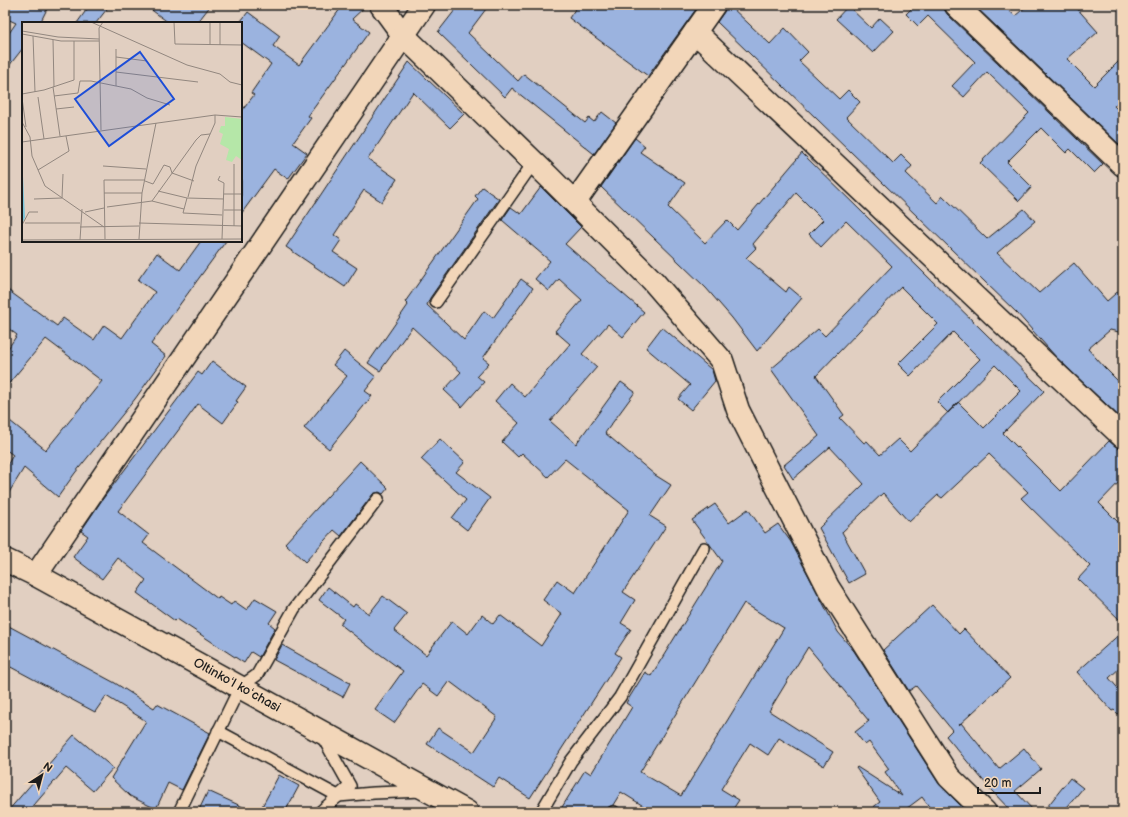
<svg xmlns="http://www.w3.org/2000/svg" width="1128" height="817" font-family="'Balsamiq Sans',sans-serif">
<rect width="100%" height="100%" fill="#e1cfc1"/>
<filter id="ink" filterUnits="userSpaceOnUse"><feTurbulence type="fractalNoise" baseFrequency=".025" numOctaves="2"/><feDisplacementMap in="SourceGraphic" scale="8" xChannelSelector="R" yChannelSelector="G"/><feConvolveMatrix kernelMatrix="1 2 1 2 8 2 1 2 1" color-interpolation-filters="sRGB"/></filter>
<g filter="url(#ink)">
<g fill="#9bb3df" stroke="#1c1c1c" fill-rule="evenodd">
<polygon points="5,5 49,5 40,23 23,23 23,48 5,71 5,39 16,23 5,18"/>
<polygon points="90,5 110,5 96,23 77,23"/>
<polygon points="145,5 211,5 197,23 169,23"/>
<polygon points="343,5 367,5 352,19 369,32 308,116 311,118 293,143 307,153 288,179 274,169 241,214 241,112 254,95 251,93 271,64 241,42 241,21 248,12 280,36 273,46 299,65"/>
<polygon points="459,5 489,5 468,33 518,81 524,74 585,123 589,118 594,122 602,112 616,123 594,154 512,88 505,97 438,32"/>
<polygon points="578,5 699,5 648,76 569,18"/>
<polygon points="726,5 729,5 770,44 785,28 808,52 799,61 839,99 848,90 860,102 846,117 893,163 901,155 912,166 906,173 937,203 943,196 987,239 1024,209 1035,221 997,253 1039,293 1074,263 1107,301 1123,287 1123,333 1110,330 1088,349 1104,367 1123,386 1123,420 1056,357 1017,313 717,22 724,12"/>
<polygon points="915,5 944,5 944,9 947,14 1103,164 1094,173 1070,149 1066,153 1041,128 1007,162 1032,187 1019,201 980,163 1029,113 987,72 964,97 952,86 975,62 928,16 918,26 906,14"/>
<polygon points="974,5 1003,5 1015,16 1028,5 1074,5 1098,32 1067,59 1094,86 1123,57 1123,98 1114,106 1123,115 1123,144 1121,146"/>
<polygon points="848,6 871,28 880,18 894,31 873,53 836,19"/>
<polygon points="409,62 464,114 450,128 413,92 368,159 397,179 382,202 364,190 334,235 341,240 333,252 357,268 345,287 286,247"/>
<path d="M635,138l10,8 -5,6 45,31 -17,24 37,36 22,-23 10,10 65,-77 242,238 -41,42 58,58 48,-50 6,5 5,3h3v29l-24,25 24,24v96l-45,-44 12,-13 -69,-68 7,-6 -39,-38 -47,44 -4,-3 -29,27 -26,-29 -41,39 23,42 -16,9 -30,-55 45,-44 -34,-37 -37,32 -9,-14 35,-29 -48,-67 47,-40 7,7 67,-70 -46,-45 -25,26 -12,-13 14,-14 -27,-27 -43,51 3,4 -10,10 40,34 3,-5 13,11 -45,53 -25,-33 -26,-30 -105,-101zM901,287l37,37 -40,40 12,12 43,-44 27,27 -43,43 11,11 47,-48 26,26 -37,37 -26,-26 -48,49 -12,-12 -18,16 -13,-14 -3,2 -24,-25 4,-3 -28,-39z"/>
<polygon points="482,187 499,199 430,298 427,305 464,340 484,311 493,318 521,279 533,288 483,358 489,363 477,376 484,382 462,407 444,390 461,372 412,327 380,371 368,363 408,305 405,302 478,199 475,196"/>
<polygon points="541,187 581,227 565,244 644,312 623,337 608,324 582,354 597,367 550,421 576,444 621,382 635,392 605,433 655,475 671,485 650,516 666,526 623,592 635,600 621,623 631,629 615,653 621,657 530,798 499,778 493,787 427,744 438,728 474,752 497,717 449,681 438,696 422,684 394,723 375,710 403,671 377,652 377,653 340,624 344,619 319,600 328,587 353,607 355,604 369,614 383,596 407,614 394,630 426,655 452,621 468,634 482,615 493,624 500,615 541,646 562,614 543,600 557,580 575,593 629,510 565,459 548,477 522,453 518,457 502,442 519,423 495,401 510,383 525,397 570,344 555,331 582,300 559,279 549,291 535,279 550,261 502,220 511,207 521,214"/>
<polygon points="201,241 226,241 151,344 166,356 135,399 75,473 58,497 24,468 5,499 5,469 13,455 5,449 5,417 46,450 102,381 46,339 5,388 5,353 17,335 5,326 5,288 57,326 63,318 94,340 104,325 122,338 155,292 138,280 157,253 180,270"/>
<polygon points="662,327 712,370 715,381 691,410 678,399 690,385 646,348"/>
<polygon points="344,351 376,377 365,391 372,396 329,449 304,428 347,376 333,365"/>
<polygon points="212,361 246,387 236,401 238,402 223,423 198,404 118,511 149,535 143,543 218,599 219,597 231,605 234,601 247,610 255,598 277,611 269,623 275,628 259,657 251,652 244,663 177,619 175,621 137,593 146,580 118,558 102,579 73,557 88,536 81,531 102,500 198,372 202,375"/>
<polygon points="440,439 465,462 456,472 490,498 467,530 452,518 466,500 421,459"/>
<polygon points="360,461 388,488 383,494 379,492 373,494 341,536 334,530 305,562 285,543"/>
<path d="M715,504l14,19 19,-14 17,24 13,-9 13,18 47,90 16,19 85,133 28,28h-34l-11,-15 -20,15h-35l13,-10 -24,-34 1,-1 45,29 -17,-24 4,-3 -20,-27 -4,3 -10,-13 14,-11 -61,-74 -39,64 64,41 -9,14 -45,-28 -11,17 -18,-12 -29,46 18,11 -8,12h-78l-32,-20 -8,13 -6,3 -1,4h-47l26,-42 6,4 41,-67 -6,-4 19,-31 6,4 71,-115 -30,-41zM744,603l40,25 -103,168 -41,-24z"/>
<polygon points="932,605 959,634 964,629 1010,678 959,725 961,723 999,769 1024,748 1041,769 1015,791 1035,812 1012,812 992,791 946,736 952,730 916,686 909,691 883,650"/>
<polygon points="5,624 115,683 154,708 157,704 210,733 182,790 168,783 156,809 130,796 111,778 146,721 106,696 95,712 5,664"/>
<polygon points="1123,631 1123,665 1109,678 1123,694 1123,719 1114,710 1112,711 1077,672"/>
<polygon points="282,645 350,683 343,697 274,660"/>
<polygon points="74,735 113,768 93,791 66,768 28,812 7,812"/>
<polygon points="279,775 299,786 285,812 259,812"/>
<polygon points="1070,778 1083,788 1063,812 1043,812"/>
<polygon points="208,791 254,812 198,812"/>
</g>
<g fill="none" stroke-linecap="round" stroke-linejoin="round">
<defs>
<g id="service">
<polyline points="436,302 534,162"/>
<polyline points="218,731 338,796 374,793 422,791"/>
<polyline points="179,812 240,687 257,675 294,609 378,499"/>
<polyline points="320,812 350,786 322,736"/>
<polyline points="541,812 571,761 620,697 704,548"/>
<polyline points="613,812 614,812"/>
</g>
<g id="minor">
<polyline points="381,5 403,35 548,176 653,281 722,361 738,410 828,587 949,777 985,812"/>
<polyline points="956,5 1123,165"/>
<polyline points="695,32 1123,437"/>
<polyline points="575,202 714,5"/>
<polyline points="36,575 424,5"/>
</g>
<polyline id="secondary" points="5,560 36,575 467,812"/>
</defs>
<use href="#service" stroke="#1c1c1c" stroke-width="14"/>
<use href="#minor" stroke="#1c1c1c" stroke-width="25"/>
<use href="#secondary" stroke="#1c1c1c" stroke-width="25"/>
<use href="#service" stroke="#f2d6b9" stroke-width="11"/>
<use href="#minor" stroke="#f2d6b9" stroke-width="22"/>
<use href="#secondary" stroke="#f2d6b9" stroke-width="22"/>
</g>
</g>
<g text-anchor="middle" dominant-baseline="central" stroke-width="3" stroke-linejoin="round" paint-order="stroke">
<g font-size="13" fill="#1c1c1c" stroke="#f2d6b9">
<text transform="translate(237 685) rotate(29)">Oltinkoʻl koʻchasi</text>
</g>
</g>
<g transform="translate(22 22)">
<rect width="220" height="220" fill="#e1cfc1"/>
<path d="M203,95l17,2v41l-6,-4 -4,6 -6,-2 3,-11 -9,-5 3,-10 -4,-2 2,-6h4z" fill="#b5e7a8"/>
<path fill="none" stroke="#7bc6db" stroke-width="2" d="M0,154l2,41 -2,5"/>
<path fill="none" stroke="#92877f" stroke-width="1" d="M69,0l96,43 33,9 10,8 12,3M152,0l1,22 67,1M0,9l36,6 41,2M0,12l39,7h38M11,14l2,56M31,18l1,47M188,23v-23M198,23v-23M94,27v37M94,35l31,4M94,50l82,10M31,65l7,49M0,72l22,-4 30,-10v-39M32,74l24,-3 2,-12h11l40,8 16,9 23,7M16,75l6,42M0,76l4,29M34,87l18,-2M0,100l8,15 2,19 13,30 59,41M79,108l-2,-102 4,-6M0,120l193,-27 27,2M81,144l43,3M16,148l31,-19 -3,-15M198,154l-2,4 6,3 -2,56M123,159l8,3 11,-19 6,2 2,6 22,8M136,169l29,7 37,1M82,171h38M202,172h18M166,175l8,-31 19,-43v-8M165,176l-4,15 39,2M12,177l28,-1 1,-24M130,179l32,8M85,185l45,-6 44,-61 5,-5 9,-1M202,188h18M63,190l19,-4M3,201h55M117,201l103,3M0,203l7,-13h9M212,204v-62M58,205l59,-1M83,217l-1,-59h41M117,217l3,-46 14,-70M0,218l220,-1M58,218l2,-31"/>
<path fill="#1d4ed8" fill-opacity="0.15" stroke="#1d4ed8" stroke-width="2" d="M118,30l34,47 -65,47 -34,-47z"/>
<rect width="220" height="220" fill="none" stroke="#1c1c1c" stroke-width="2"/>
</g>
<rect width="1128" height="817" fill="none" stroke="#f2d6b9" stroke-width="20"/>
<rect x="10" y="10" width="1108" height="797" fill="none" stroke="#1c1c1c" stroke-width="1.5" filter="url(#ink)"/>
<g transform="translate(42 775) rotate(36)" stroke="#f2d6b9" stroke-width="3" paint-order="stroke">
<path d="M0-3L7 15L0 10L-7 15Z" fill="#1c1c1c"/>
<text y="-6" font-size="11" font-weight="bold" text-anchor="middle" fill="#1c1c1c">N</text>
</g>
<path d="M978 787v6h62v-6" fill="none" stroke="#1c1c1c" stroke-width="2"/>
<text x="984" y="787" font-size="12" fill="#1c1c1c" stroke="#f2d6b9" stroke-width="3" paint-order="stroke">20 m</text>
</svg>
